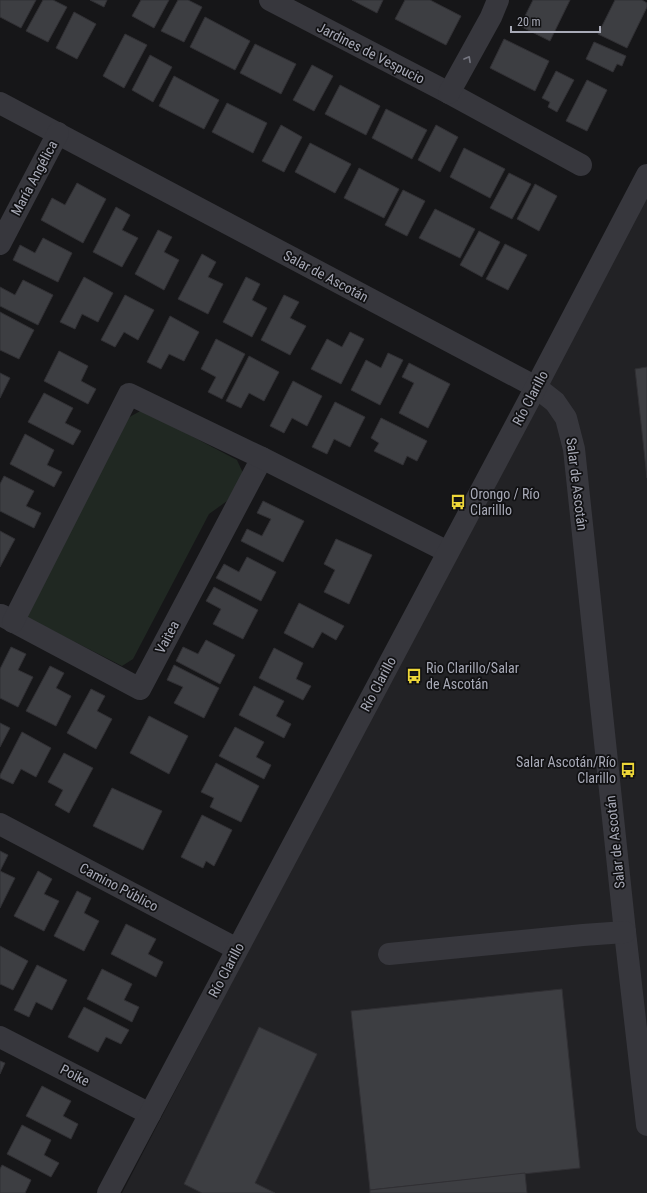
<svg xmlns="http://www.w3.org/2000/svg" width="647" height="1193" font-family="'Roboto Condensed',sans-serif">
<rect width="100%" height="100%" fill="#161618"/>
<polygon fill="#222225" points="647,190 647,1193 122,1193 562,348"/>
<polygon fill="#202822" points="142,410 237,460 243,473 227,501 209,514 133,659 122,666 26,617 126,419"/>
<g fill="#3d3e42" stroke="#313034">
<polygon points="0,0 36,0 21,28 0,17"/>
<polygon points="43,0 53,0 67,7 48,42 26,31"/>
<polygon points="90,0 107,0 104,7"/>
<polygon points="141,0 169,0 154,28 132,16"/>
<polygon points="178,0 188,0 202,7 184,42 161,31"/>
<polygon points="352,0 383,0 377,13"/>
<polygon points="405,0 430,0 461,16 446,45 395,19"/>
<polygon points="533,0 570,0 550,41 520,26"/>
<polygon points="615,0 642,0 647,3 647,7 627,48 598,34"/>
<polygon points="74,12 96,24 77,59 56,48"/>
<polygon points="205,17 250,41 235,70 190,47"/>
<polygon points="125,34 147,45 124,88 103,76"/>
<polygon points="504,39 549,61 535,91 490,68"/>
<polygon points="594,42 626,56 622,66 617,64 613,72 586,59"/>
<polygon points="255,44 296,64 281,94 240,73"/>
<polygon points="150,55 172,67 153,102 132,90"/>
<polygon points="312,65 333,76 314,111 293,100"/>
<polygon points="556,71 574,80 557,112 548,107 550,102 542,98"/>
<polygon points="174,76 219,100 204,129 159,106"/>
<polygon points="587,80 607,90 587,131 566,121"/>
<polygon points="340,85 380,106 366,135 325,114"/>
<polygon points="227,103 267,123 253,153 212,132"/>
<polygon points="386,109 427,130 412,159 372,138"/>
<polygon points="281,125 302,137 284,172 262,161"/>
<polygon points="436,125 458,137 440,172 418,160"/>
<polygon points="310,143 351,164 335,193 295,172"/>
<polygon points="464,148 505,169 490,198 450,177"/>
<polygon points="359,168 399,189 384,218 344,198"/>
<polygon points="509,173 531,184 512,219 490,208"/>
<polygon points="77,183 106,199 83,243 41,220 52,198 65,205"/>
<polygon points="535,184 557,196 539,231 517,219"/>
<polygon points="403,190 425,201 407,236 385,225"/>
<polygon points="116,207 130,215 122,230 138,238 122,267 93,252"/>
<polygon points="435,209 475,229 460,258 419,238"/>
<polygon points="158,230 172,237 164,252 179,260 164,290 135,274"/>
<polygon points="479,231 500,242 482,277 460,265"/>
<polygon points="43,238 72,253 58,282 13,260 20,245 35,253"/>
<polygon points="505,244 527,255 508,290 486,279"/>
<polygon points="202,254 216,262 208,277 223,284 208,314 178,299"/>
<polygon points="84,277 113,293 98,322 82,314 75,329 60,322"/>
<polygon points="246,277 260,284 252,300 267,308 252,337 223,322"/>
<polygon points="23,280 53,295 38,325 0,306 0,287 15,295"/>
<polygon points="125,295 154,310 138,340 124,332 115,347 101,340"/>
<polygon points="284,295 299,302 290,318 306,326 290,355 261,340"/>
<polygon points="0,312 34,330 19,359 0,350"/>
<polygon points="170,316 199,332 184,361 169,354 161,369 147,362"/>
<polygon points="350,332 364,339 341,384 311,369 327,339 342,347"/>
<polygon points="216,339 245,354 222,399 208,392 216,377 201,369"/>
<polygon points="59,351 88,366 81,381 96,389 88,404 44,381"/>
<polygon points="388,353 403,360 380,405 351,390 366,360 381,368"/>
<polygon points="249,356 279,372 264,401 249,393 241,408 226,401"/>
<polygon points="409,363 450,384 428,428 399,413 414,383 402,377"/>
<polygon points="647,367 647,478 635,369"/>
<polygon points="0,373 10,378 0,398"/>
<polygon points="293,381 322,396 307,426 292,418 284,433 270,426"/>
<polygon points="44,393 73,408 65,423 81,431 73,445 28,422"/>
<polygon points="335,402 365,417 350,447 334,439 327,454 312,447"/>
<polygon points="381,418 427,441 417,461 407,456 403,465 374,451 379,443 371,438"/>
<polygon points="25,434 54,450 47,465 62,472 54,487 10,464"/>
<polygon points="4,476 34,491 26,506 41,513 34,528 0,511 0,484"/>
<polygon points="263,501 304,521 283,562 241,541 247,529 262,536 271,519 257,513"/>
<polygon points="0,531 15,539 0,567"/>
<polygon points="336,539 372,555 349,604 324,592 335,570 324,564"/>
<polygon points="247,557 276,572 261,601 216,578 224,564 239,572"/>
<polygon points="214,587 258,610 243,639 213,624 221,609 206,601"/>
<polygon points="299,603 344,626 336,640 322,632 313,648 284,633"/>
<polygon points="206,640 235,655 220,684 176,661 183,647 198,654"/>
<polygon points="11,647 26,654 18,670 33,677 18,707 0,698 0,669"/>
<polygon points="274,648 303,663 296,679 311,686 303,700 259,678"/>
<polygon points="174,665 219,688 204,718 174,703 183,687 167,680"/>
<polygon points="50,666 64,673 56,688 71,696 56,726 26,711"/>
<polygon points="254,686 284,701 276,716 291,724 284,738 239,715"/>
<polygon points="91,689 105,696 97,711 112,719 96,749 67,733"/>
<polygon points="149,716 188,736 169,774 130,753"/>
<polygon points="0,723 10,728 0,747"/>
<polygon points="235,727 264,742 256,757 271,765 264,779 219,756"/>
<polygon points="22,732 51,748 36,777 21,769 13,784 0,778 0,775"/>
<polygon points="64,753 93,768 69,813 55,805 63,790 48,782"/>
<polygon points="216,763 259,786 241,822 210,807 214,798 201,792"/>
<polygon points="112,788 162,811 143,850 93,826"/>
<polygon points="202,815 232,830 214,866 206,861 203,868 181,857"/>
<polygon points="0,851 8,855 0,871 15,878 0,908"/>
<polygon points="38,871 52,879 44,894 59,901 44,931 14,916"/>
<polygon points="77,891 91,898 84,913 99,921 84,951 54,936"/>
<polygon points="126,924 156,939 148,954 163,962 156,977 111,954"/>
<polygon points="0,946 28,961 13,990 0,984"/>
<polygon points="37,965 67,980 52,1010 36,1002 29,1017 14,1010"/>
<polygon points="102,969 132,984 124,1000 139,1007 132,1022 87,999"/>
<polygon points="562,989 580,1168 370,1190 351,1011"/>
<polygon points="84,1007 129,1030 121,1044 106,1037 98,1052 68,1037"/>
<polygon points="259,1027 317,1054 255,1183 275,1193 202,1193 184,1184"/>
<polygon points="0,1061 5,1063 0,1074"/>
<polygon points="42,1086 71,1101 63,1116 78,1124 71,1139 26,1116"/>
<polygon points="22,1125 51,1140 44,1155 59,1163 51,1177 7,1154"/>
<polygon points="2,1165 31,1180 25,1193 0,1193 0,1169"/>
<polygon points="525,1173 527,1193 370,1193 370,1190"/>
</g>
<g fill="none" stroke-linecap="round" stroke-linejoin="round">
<g stroke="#37373d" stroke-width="22">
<polyline points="270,0 449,93 581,165"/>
<polyline points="449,93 491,17 498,0"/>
<polyline points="0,103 536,387 555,402 566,418 574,449 625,932 647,1125"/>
<polyline points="0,244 58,133"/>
<polyline points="1,615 140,689 262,458"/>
<polyline points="13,622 129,394 262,458 448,552"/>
<polyline points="0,824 237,949"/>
<polyline points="389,954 583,935 625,932"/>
<polyline points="0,1037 150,1114"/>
<polyline points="108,1193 536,387 647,175"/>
</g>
</g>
<defs><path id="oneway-chevron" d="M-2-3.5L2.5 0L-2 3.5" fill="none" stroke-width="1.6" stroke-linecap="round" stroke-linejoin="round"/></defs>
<use stroke="#757680" href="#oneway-chevron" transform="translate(468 59) rotate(-61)"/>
<defs>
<symbol id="bus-bare" viewBox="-9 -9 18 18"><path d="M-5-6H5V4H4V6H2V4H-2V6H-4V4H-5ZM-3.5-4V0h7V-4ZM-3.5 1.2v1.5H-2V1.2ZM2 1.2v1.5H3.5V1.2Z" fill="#edd638" stroke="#111113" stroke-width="2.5" paint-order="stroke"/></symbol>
</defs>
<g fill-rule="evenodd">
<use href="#bus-bare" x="447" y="491" width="22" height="22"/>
<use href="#bus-bare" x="403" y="665" width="22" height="22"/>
<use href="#bus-bare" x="617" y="759" width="22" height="22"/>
</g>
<g text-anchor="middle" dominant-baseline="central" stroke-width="3.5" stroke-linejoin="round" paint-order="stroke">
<g font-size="14" fill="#a8aab7" stroke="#111113">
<text transform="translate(371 53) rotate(27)">Jardines de Vespucio</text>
<text transform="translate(34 178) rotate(-62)">María Angélica</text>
<text transform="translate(326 276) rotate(28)">Salar de Ascotán</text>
<text transform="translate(530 398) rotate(-62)">Río Clarillo</text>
<text transform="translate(577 484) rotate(83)">Salar de Ascotán</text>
<text transform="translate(167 637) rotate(-62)">Vaitea</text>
<text transform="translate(378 684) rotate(-62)">Río Clarillo</text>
<text transform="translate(615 842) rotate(-96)">Salar de Ascotán</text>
<text transform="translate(119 887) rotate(28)">Camino Público</text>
<text transform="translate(226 970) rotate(-62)">Río Clarillo</text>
<text transform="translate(75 1075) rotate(27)">Poike</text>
</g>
<g font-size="14" fill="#a8aab7" stroke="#111113" text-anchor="start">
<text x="470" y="494">Orongo / Río<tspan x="470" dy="16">Clarilllo</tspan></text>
<text x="426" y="668">Rio Clarillo/Salar<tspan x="426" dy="16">de Ascotán</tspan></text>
<text x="616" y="762" text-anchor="end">Salar Ascotán/Río<tspan x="616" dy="16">Clarillo</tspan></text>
</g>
</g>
<path d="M511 26v6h89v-6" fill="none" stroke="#a8aab7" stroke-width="2"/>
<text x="517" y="26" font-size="12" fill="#a8aab7" stroke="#111113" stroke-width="3" paint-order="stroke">20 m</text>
</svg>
